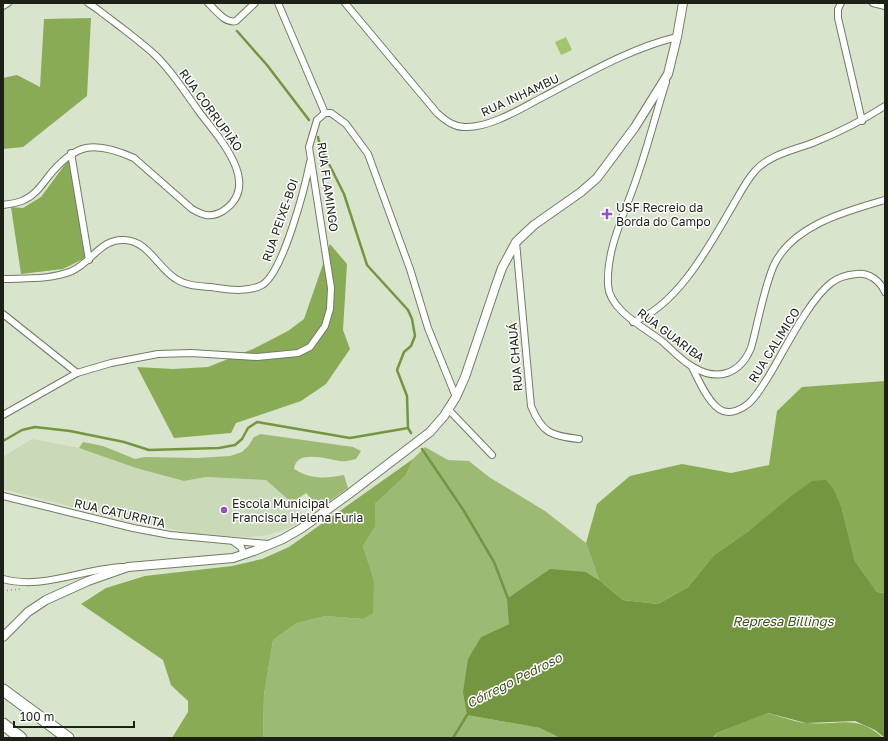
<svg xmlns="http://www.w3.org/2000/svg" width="888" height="741" font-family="'Golos Text',sans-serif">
<rect width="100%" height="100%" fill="#d8e4cb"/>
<polygon fill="#cad9b8" points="32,439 79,448 136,468 184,481 206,477 266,480 307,517 294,526 269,535 248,537 197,534 118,519 3,489 3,457"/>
<g fill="#9dba75">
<path d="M261,434l92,13 8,4 -5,8c-5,1 -11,3 -16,2 -13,-2 -44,-12 -46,8 16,10 31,10 50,6l4,13 -28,20 -14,-15 -14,10 -26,-23 -60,-3 -22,4 -48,-13 -57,-20 4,-6 20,4 32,13 10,-2 52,1 33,-2 12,-4 7,-7 5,-8z"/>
<polygon points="425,447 448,460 469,461 489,477 545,511 586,543 599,580 586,572 509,624 481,637 467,715 540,728 560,738 263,738 264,695 273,640 297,623 326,616 363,619 374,580 363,546 375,527 375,504 406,475 413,459"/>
</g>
<g fill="#89ab56">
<polygon points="91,18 87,96 23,147 3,149 3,78 17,75 40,87 44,19"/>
<polygon points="69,159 85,258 63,269 21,274 11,207 23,208 41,197"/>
<polygon points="330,244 347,264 343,330 350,349 326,384 301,401 236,423 231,433 174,438 137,367 173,369 208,367 253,349 288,331 304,319"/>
<polygon points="885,381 885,593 877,592 855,561 842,509 750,530 714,555 688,587 658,604 623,600 599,580 586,543 597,504 630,476 682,464 731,473 769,465 777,411 802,387"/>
<polygon points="413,459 406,475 375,504 375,527 363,546 374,580 373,613 363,619 326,616 297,623 273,640 264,695 263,738 172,738 188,712 188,701 171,685 163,660 81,604 106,588 145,576 232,566 262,559 289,547"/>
<path d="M767,713c13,3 27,9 40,10 32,3 49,-10 76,15h-169l3,-5z"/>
</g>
<polygon fill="#759641" points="826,480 833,488 842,509 855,561 877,592 885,593 885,738 875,730 855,721 806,723 768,713 717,733 713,738 560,738 540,728 467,715 463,692 468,659 481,637 509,624 507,599 550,569 586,572 599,580 623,600 658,604 688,587 714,555 750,530 794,494 812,481"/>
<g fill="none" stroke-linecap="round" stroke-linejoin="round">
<g stroke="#759641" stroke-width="2.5">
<polyline points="237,31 267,65 309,120"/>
<polyline points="318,137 320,146 344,194 367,265 408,310 412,319 415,336 411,346 404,352 397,370 407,396 408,428 411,433"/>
<polyline points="3,441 22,430 35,427 70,431 124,442 149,450 219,448 235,445 242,439 248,428 257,422 350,438 408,428"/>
<polyline points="422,449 464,511 494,562 509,601"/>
<polyline points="453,738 467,715 469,714"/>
</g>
</g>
<polygon fill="#a1c56f" points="566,37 572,50 561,55 555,42"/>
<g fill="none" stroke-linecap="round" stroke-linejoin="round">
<defs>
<g id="minor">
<path d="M208,3c8,7 17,21 28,18l19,-18"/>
<polyline points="278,3 325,113"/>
<path d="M345,3l92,110c9,8 18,15 30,14 24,0 53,-18 74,-29 44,-23 87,-49 136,-61"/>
<polyline points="841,3 838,9 838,18 862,121"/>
<polyline points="873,3 885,6"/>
<polyline points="3,6 8,3"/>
<path d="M666,82c-10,31 -18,64 -29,95 -11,34 -31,71 -29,108 1,25 37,43 55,57 9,8 19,19 30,25 25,15 47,7 58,-19 7,-25 13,-61 23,-83 19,-40 73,-54 111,-65"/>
<polyline points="71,153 89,260"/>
<path d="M3,205c7,-1 15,-2 21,-5 11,-5 17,-14 24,-23 27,-34 46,-37 86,-19l58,51c12,7 19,9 31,2 40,-26 -4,-73 -23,-98 -14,-19 -27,-41 -45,-58 -13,-12 -28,-23 -42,-34 -9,-6 -16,-13 -25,-18"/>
<path d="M516,242l15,164c11,27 20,30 48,33"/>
<path d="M3,279c23,-1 47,1 69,-8 20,-9 29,-33 53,-31 23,1 33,28 51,39 12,8 28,7 41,9 14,2 32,4 45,-3 21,-12 43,-98 48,-123"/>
<polyline points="3,314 77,373"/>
<path d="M633,322c43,-16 74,-72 96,-110 8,-13 16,-30 26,-41 15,-17 40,-21 60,-29 25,-10 48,-22 70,-36"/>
<path d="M692,367c6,12 18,40 31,44 9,3 19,-2 25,-7 9,-8 16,-20 22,-30 15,-25 39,-74 61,-91 7,-6 16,-8 25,-9 13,-2 24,7 29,18"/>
<polyline points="448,409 492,455"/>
<polyline points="3,415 77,373 111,363 158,354 191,353 257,357 298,353 310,347 325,326 330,309 331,288 309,147 317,120 325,113 331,113 346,124 368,154 410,269 428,328 456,397"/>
<polyline points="3,496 133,528 170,535 268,544"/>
<polyline points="234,542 241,547 244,555"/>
<path d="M3,579c39,11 79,-10 119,-12"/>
</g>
<polyline id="tertiary" points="3,637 28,612 46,600 88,581 128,567 233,558 254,551 283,539 302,528 349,494 430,432 444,416 456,397 465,377 496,285 502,268 516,242 534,225 581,192 597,178 635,127 668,74 677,37 683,3"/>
<g id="motorway">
<polyline points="3,690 68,738"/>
<polyline points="3,724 21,738"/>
</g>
</defs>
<use href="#minor" stroke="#717c65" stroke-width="8"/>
<use href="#tertiary" stroke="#717c65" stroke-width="10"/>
<use href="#motorway" stroke="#717c65" stroke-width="13"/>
<polyline stroke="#959e8b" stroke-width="1.5" stroke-dasharray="1 3" stroke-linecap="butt" points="3,591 21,589"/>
<use href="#minor" stroke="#fff" stroke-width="6"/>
<use href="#tertiary" stroke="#fff" stroke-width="8"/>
<use href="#motorway" stroke="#fff" stroke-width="11"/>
</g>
<g fill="#9251c6" stroke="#fff" stroke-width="1.5">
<path d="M605 208h4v4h4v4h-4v4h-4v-4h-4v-4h4z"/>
<circle cx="224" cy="510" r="4"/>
</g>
<g text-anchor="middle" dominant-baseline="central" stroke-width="3" stroke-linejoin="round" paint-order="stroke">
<g font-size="12" fill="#1c2017" stroke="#fff">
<text transform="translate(520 95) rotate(-25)">RUA INHAMBU</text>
<text transform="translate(211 110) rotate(54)">RUA CORRUPIÃO</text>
<text transform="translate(328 187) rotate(82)">RUA FLAMINGO</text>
<text transform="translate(280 220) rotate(-71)">RUA PEIXE-BOI</text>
<text transform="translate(671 335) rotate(37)">RUA GUARIBA</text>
<text transform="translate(774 345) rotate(-58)">RUA CALIMICO</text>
<text transform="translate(515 357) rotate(-95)">RUA CHAUÁ</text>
<text transform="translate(120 513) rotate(13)">RUA CATURRITA</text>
</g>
<g font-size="12" fill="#1c2017" stroke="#fff" text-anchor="start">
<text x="616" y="207">USF Recreio da<tspan x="616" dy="14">Borda do Campo</tspan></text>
<text x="232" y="503">Escola Municipal<tspan x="232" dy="14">Francisca Helena Furia</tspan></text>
</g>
<g font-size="13" font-style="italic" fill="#3d5317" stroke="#fff">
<text x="783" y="621">Represa Billings</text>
<text transform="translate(514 680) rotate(-27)">Córrego Pedroso</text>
</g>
</g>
<rect width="888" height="741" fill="none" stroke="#1c2017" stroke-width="8"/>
<path d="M14 721v6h120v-6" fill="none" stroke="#1c2017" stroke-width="2"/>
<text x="20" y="721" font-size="12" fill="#1c2017" stroke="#ffffff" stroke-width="3" paint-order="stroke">100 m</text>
</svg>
